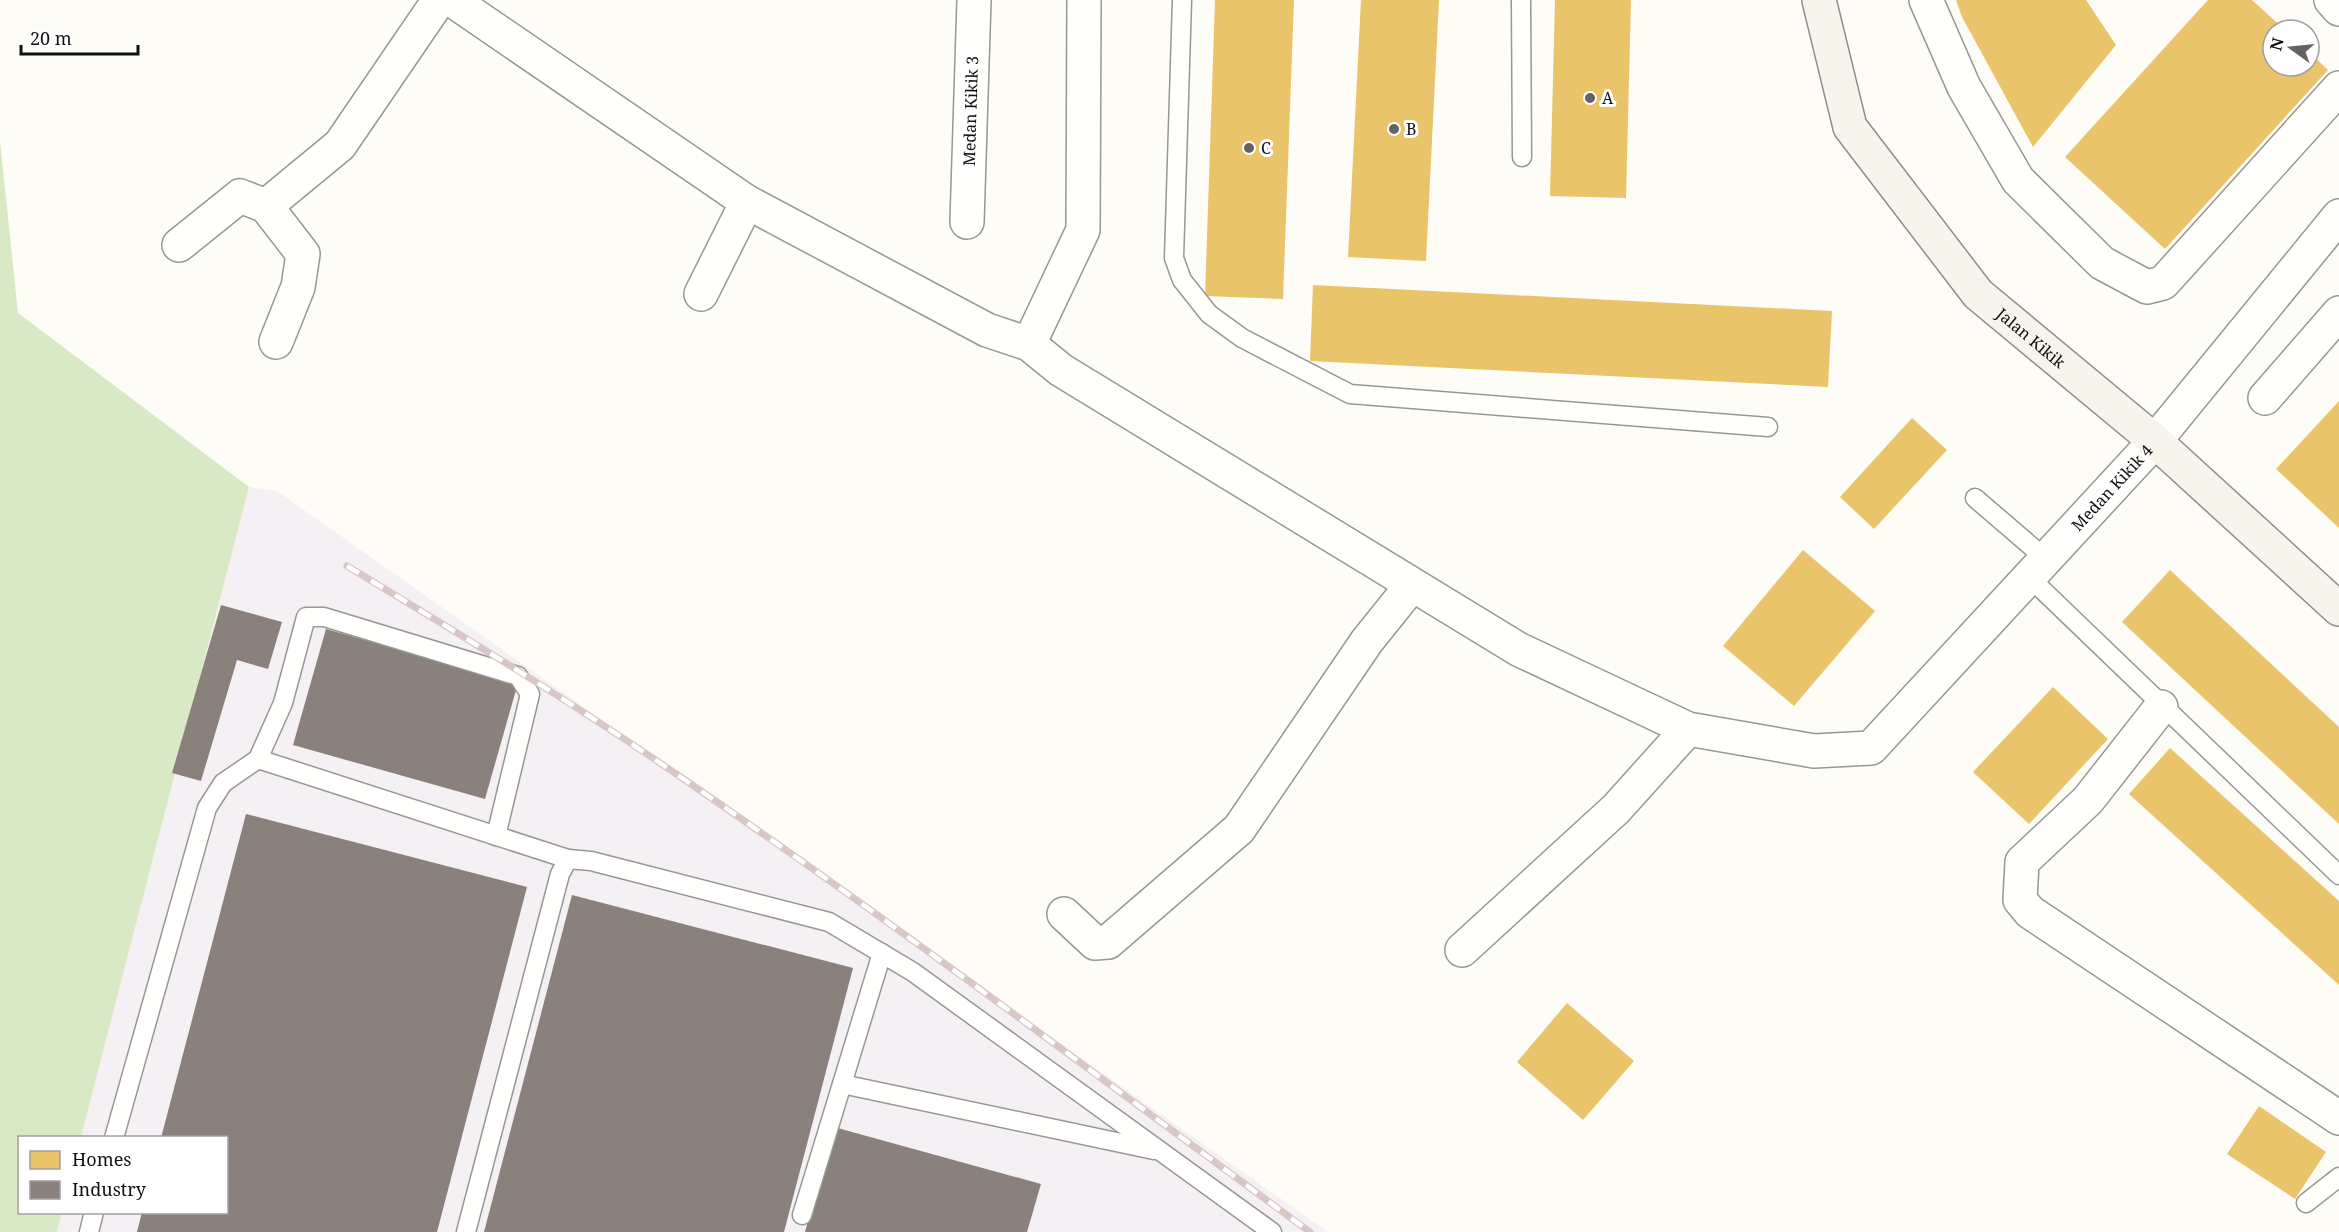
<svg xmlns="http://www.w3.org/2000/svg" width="2339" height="1232" font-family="'Noto Serif',serif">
<rect width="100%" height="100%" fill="#fdfcf7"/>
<polygon fill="#f5f0f3" points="249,487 277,491 1328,1232 57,1232 62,1213 226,1212 226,1138 81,1137"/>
<polygon fill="#d8eac5" points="0,141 18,313 249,487 81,1137 20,1138 20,1212 62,1213 57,1232 0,1232"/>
<g fill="#e9c46a">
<polygon points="1215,0 1294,0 1283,299 1205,296"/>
<polygon points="1361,0 1439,0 1426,261 1348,257"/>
<polygon points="1555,0 1631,0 1626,198 1550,196"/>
<polygon points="1956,0 2086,0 2116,45 2033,147 1962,17"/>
<polygon points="2208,0 2252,0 2285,30 2273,30 2273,66 2309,66 2309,52 2328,70 2165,249 2065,157"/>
<polygon points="1313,285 1832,311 1828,387 1310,361"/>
<polygon points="2339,401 2339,528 2276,469"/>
<polygon points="1912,418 1947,450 1874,529 1840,497"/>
<polygon points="1803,550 1875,611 1794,706 1723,646"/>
<polygon points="2170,570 2339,727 2339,824 2122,622"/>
<polygon points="2053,687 2108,739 2029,824 1973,772"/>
<polygon points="2170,748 2339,901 2339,985 2129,794"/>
<polygon points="1567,1003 1634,1061 1583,1120 1517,1062"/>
<polygon points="2259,1106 2326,1152 2295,1199 2227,1154"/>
</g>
<g fill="#8a817c">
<polygon points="221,605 282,622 268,669 237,660 201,781 172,773"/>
<polygon points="326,629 518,683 485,799 293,745"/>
<polygon points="246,814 527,887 437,1232 137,1232 142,1212 226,1212 226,1138 161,1138"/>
<polygon points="572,895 853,968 784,1232 484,1232"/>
<polygon points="834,1127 1041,1184 1027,1232 805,1232"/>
</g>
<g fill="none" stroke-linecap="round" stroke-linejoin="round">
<defs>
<g id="lane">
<polyline points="1182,0 1174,258 1182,280 1209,314 1242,338 1350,394 1768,427"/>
<polyline points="1521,0 1522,157"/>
<polyline points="1975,498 2046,559"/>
<polyline points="2029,577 2339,875"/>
<polyline points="258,759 568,859"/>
<polyline points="842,1084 1154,1150"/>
<polyline points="114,1138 207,808 223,783 258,759 283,703 306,617 324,617 518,676 530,694 496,836"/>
<polyline points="2306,1203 2339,1177"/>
<polyline points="802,1215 882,953"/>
<polyline points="89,1232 94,1212"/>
<polyline points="466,1232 560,874 568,859 591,861 829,922 913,972 1272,1232"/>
</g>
<g id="street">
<path id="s1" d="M452,0l295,202 240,128 42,14 32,26 457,279 170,80 126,22 57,-3 284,-307 184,-225"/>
<polyline points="1926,0 1964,87 2018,180 2102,263 2147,287 2163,283 2339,88"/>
<polyline points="2331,0 2339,9"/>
<polyline points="266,206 340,145 439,0"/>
<path id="s2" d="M967,222l7,-222"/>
<polyline points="179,245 240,196 266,206 303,254 298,287 276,342"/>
<polyline points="701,294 747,202"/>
<polyline points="1029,344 1083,230 1084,0"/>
<polyline points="2265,398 2339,313"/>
<polyline points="2161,707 2088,800 2022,862 2020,900 2030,912 2339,1118"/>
<polyline points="1064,914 1095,943 1108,942 1239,829 1367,641 1412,585"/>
<polyline points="1462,950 1616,809 1688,729"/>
</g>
<g id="secondary">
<path id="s3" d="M1819,0l31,127 128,167 177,147 184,168"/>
</g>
</defs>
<use href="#lane" stroke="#979795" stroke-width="21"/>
<use href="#street" stroke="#979795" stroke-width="36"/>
<use href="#secondary" stroke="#8e8d8b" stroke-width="36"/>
<use href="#lane" stroke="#fffffe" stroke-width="18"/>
<use href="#street" stroke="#fffffe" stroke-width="33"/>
<use href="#secondary" stroke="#f6f4eb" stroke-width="33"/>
<defs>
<path id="rail" d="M347,566c114,69 228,138 338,214 212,145 418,300 625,452"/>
</defs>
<use href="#rail" stroke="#d9c6c7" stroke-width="7"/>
<use href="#rail" stroke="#fff" stroke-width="4.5" stroke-dasharray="14" stroke-linecap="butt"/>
</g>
<g fill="#646362" stroke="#fff" stroke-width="2">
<circle cx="1590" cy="98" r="6"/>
<circle cx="1394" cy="129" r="6"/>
<circle cx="1249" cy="148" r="6"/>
</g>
<g text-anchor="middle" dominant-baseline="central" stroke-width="6" stroke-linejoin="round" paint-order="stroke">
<g font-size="16" fill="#111" stroke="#fff" text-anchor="start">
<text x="1602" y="98">A</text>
<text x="1406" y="129">B</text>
<text x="1261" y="148">C</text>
</g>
<g font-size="16" fill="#111" stroke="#fff">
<text stroke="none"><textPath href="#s2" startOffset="111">Medan Kikik 3</textPath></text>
<text stroke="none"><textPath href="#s3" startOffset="410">Jalan Kikik</textPath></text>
<text stroke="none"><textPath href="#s1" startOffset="1978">Medan Kikik 4</textPath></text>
</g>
</g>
<rect x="18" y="1136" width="210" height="78" fill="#ffffff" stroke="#a0a0a0" stroke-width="1.5"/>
<rect x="30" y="1151" width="30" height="18" fill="#e9c46a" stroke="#a0a0a0" stroke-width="1.5"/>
<text x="72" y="1166" font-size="18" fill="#111111">Homes</text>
<rect x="30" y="1181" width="30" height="18" fill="#8a817c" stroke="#a0a0a0" stroke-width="1.5"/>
<text x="72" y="1196" font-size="18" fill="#111111">Industry</text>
<g transform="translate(2291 48) rotate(285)"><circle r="28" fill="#ffffff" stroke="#a0a0a0" stroke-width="1.5"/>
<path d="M0-4.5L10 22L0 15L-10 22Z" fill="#646362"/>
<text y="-9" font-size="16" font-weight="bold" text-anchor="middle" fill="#111111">N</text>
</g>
<path d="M21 45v9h117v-9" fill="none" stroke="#111111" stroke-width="3"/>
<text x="30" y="45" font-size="18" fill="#111111" stroke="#ffffff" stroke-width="4.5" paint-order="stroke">20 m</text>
</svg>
